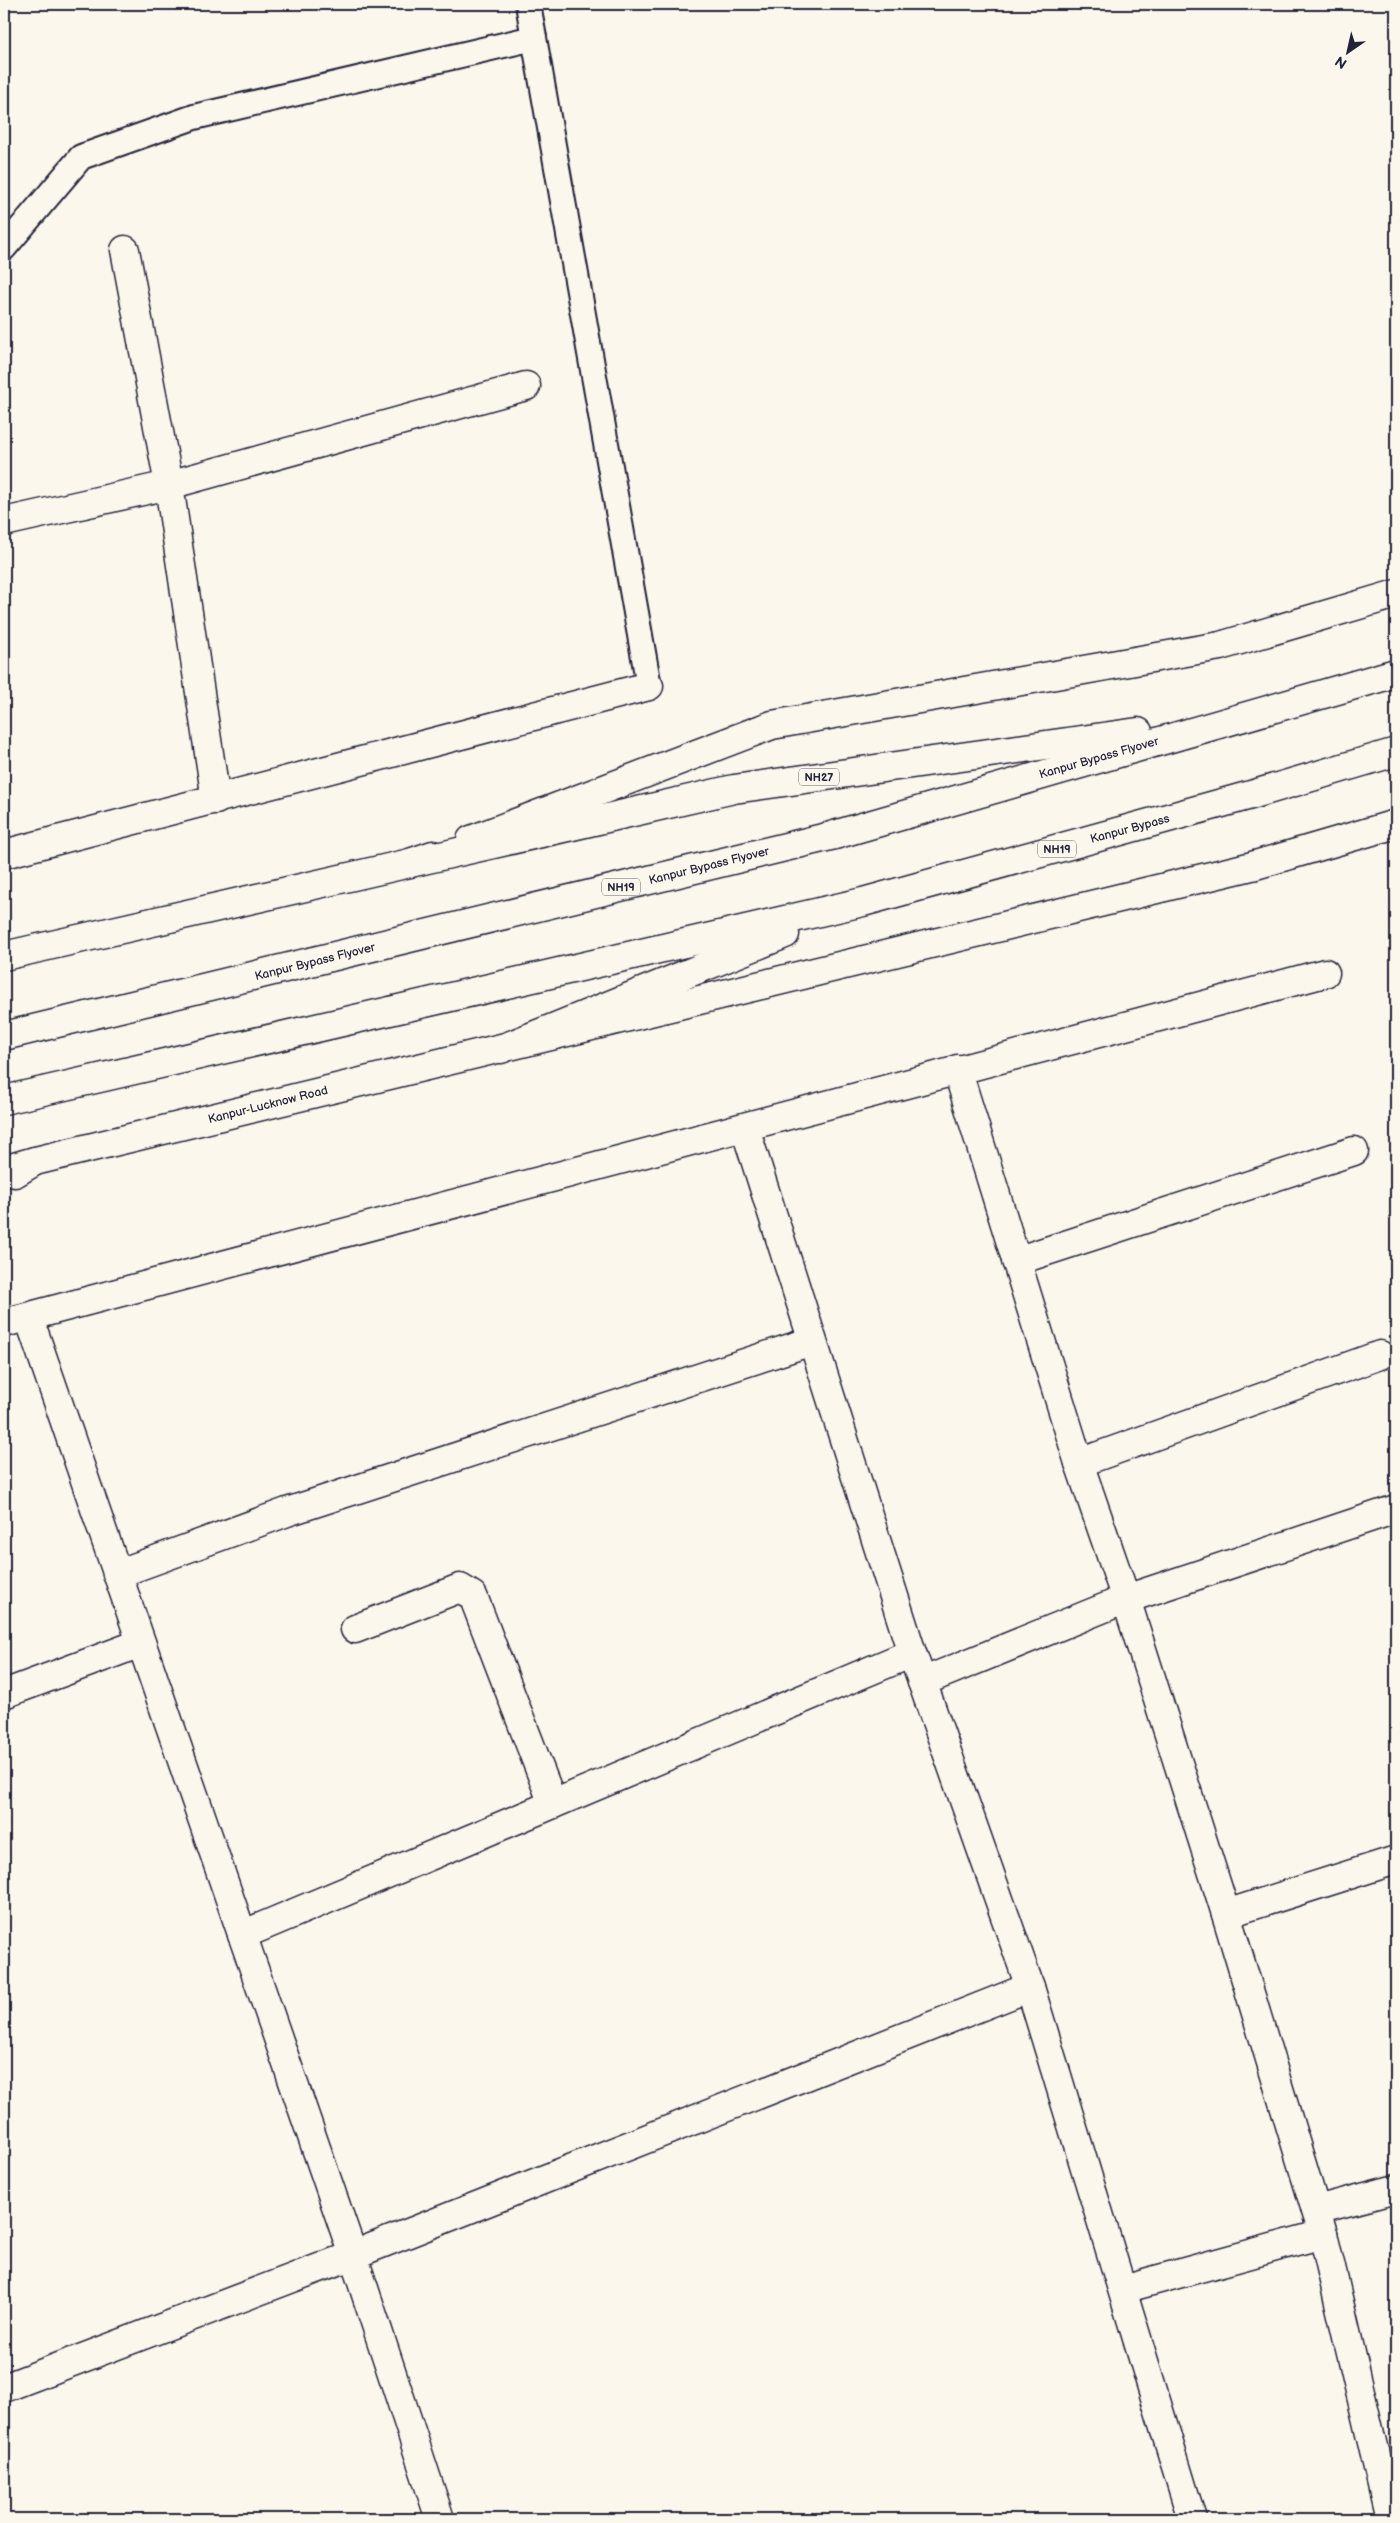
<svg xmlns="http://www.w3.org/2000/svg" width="1400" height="2523" font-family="'Balsamiq Sans',sans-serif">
<rect width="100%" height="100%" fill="#fbf7ec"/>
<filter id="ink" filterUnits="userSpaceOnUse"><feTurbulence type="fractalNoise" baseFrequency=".02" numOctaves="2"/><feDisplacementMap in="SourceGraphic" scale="10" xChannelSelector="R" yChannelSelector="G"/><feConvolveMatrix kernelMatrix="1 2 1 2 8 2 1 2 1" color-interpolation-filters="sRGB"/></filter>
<g filter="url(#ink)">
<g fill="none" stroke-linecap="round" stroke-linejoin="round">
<defs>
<g id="lane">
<polyline points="528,4 649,686"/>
<polyline points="4,248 81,157 194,117 534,38"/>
</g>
<g id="street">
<polyline points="125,250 169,485 526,386"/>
<polyline points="4,522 169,485 216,800"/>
<polyline points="4,854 649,686"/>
<polyline points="957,1069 1079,1463 1126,1599 1226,1914 1323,2234 1123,2289"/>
<polyline points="745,1128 912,1653 1030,1987 1192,2519"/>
<polyline points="1016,1261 1354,1151"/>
<polyline points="29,1318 353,2255 440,2519"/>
<polyline points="4,1323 1325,973"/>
<polyline points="1079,1463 1380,1355"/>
<polyline points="117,1574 287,1512 812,1341"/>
<polyline points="355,1629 460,1588 473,1596 553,1804"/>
<polyline points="922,1682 1126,1599 1396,1509"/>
<polyline points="4,1694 141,1643"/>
<polyline points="1226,1914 1396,1860"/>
<polyline points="242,1935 912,1653"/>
<polyline points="1316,2210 1396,2189"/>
<polyline points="1323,2234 1390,2519"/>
<polyline points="4,2388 353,2255 1030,1987"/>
</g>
<g id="secondary">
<polyline points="471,840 772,725 1220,646 1396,594"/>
<polyline points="4,956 410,863 433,855"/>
<polyline points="15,1173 35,1161 1252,866 1396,824"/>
</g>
<g id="highway">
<polyline points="410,863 734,789 1138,732"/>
<polyline points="4,1036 831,836 1396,673"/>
<polyline points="501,1049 785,934"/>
<polyline points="4,1100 863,902 1251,795 1396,752"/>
<polyline points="4,1170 35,1161"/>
</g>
</defs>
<use href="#lane" stroke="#22223b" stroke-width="28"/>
<use href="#street" stroke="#22223b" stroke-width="31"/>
<use href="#secondary" stroke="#22223b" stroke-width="31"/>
<use href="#highway" stroke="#22223b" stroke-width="31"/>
<use href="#lane" stroke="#fbf7ec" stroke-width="24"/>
<use href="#street" stroke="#fbf7ec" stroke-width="28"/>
<use href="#secondary" stroke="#fbf7ec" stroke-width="28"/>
<use href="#highway" stroke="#fbf7ec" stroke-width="28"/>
</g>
</g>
<g text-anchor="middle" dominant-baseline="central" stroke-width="4" stroke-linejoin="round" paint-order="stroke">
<g fill="#fbf7ec" stroke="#636270" stroke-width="1">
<rect x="799" y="768.5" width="40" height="17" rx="4"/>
<rect x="1038" y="840.5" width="38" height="17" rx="4"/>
<rect x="602" y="878.5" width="38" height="17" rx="4"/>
</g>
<g font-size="11" font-weight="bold" fill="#22223b">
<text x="819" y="777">NH27</text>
<text x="1057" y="849">NH19</text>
<text x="621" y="887">NH19</text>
</g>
<g font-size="12" fill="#22223b" stroke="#fbf7ec">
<text transform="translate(1099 758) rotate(-16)">Kanpur Bypass Flyover</text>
<text transform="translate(1130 829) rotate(-15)">Kanpur Bypass</text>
<text transform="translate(709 866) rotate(-14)">Kanpur Bypass Flyover</text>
<text transform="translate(315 962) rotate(-14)">Kanpur Bypass Flyover</text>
<text transform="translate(268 1105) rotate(-14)">Kanpur-Lucknow Road</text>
</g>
</g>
<rect width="1400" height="2523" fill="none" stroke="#fbf7ec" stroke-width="20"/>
<rect x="10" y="10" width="1380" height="2503" fill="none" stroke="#22223b" stroke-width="2" filter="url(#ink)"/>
<g transform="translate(1348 52) rotate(214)" stroke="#fbf7ec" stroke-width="4" paint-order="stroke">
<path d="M0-4L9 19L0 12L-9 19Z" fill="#22223b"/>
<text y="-8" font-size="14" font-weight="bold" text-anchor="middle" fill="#22223b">N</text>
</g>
</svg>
